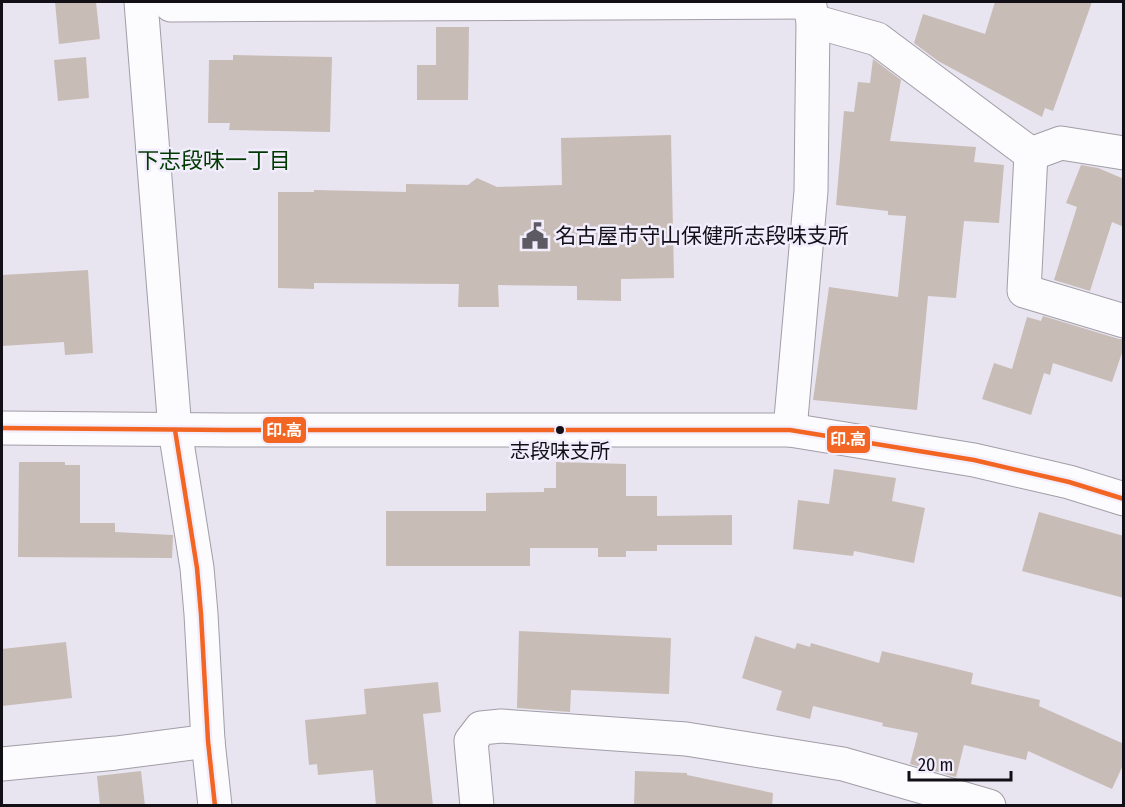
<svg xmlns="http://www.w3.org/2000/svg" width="1125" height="807" font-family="'Fira Sans Condensed','Noto Sans JP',sans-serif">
<rect width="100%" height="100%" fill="#e8e4f0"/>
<g fill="#c8bcb6">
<polygon points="55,2 96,2 100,39 59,44"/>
<polygon points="995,2 1092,2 1053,111 1045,108 1042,117 938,61 914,43 923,14 985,34"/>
<polygon points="436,27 469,27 468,100 417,100 417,65 436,65"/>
<polygon points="233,55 332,57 330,132 229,130 230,123 208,123 209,60 233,60"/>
<polygon points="86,57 89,98 58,101 54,60"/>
<polygon points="873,59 901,80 890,141 976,147 974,162 1004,165 999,223 964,221 956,298 928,296 917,410 813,400 829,287 898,297 906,216 888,215 888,211 836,205 844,111 854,112 858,82 870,83"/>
<polygon points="671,135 674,278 621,279 621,301 577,300 577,286 498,285 499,307 458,307 459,284 314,283 314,289 278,288 278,192 314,192 314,190 406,192 406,184 468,185 477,178 497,187 562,185 561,138"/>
<polygon points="1081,165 1098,168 1124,179 1124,227 1112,222 1090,291 1054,280 1077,207 1066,203"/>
<polygon points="88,270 93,353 65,355 64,342 2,346 2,275"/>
<polygon points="1043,316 1119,339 1124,339 1124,347 1112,382 1053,363 1050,375 1044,373 1031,415 982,399 994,363 1012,369 1027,317 1041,321"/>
<polygon points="19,462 65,462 65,465 80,465 80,523 115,523 115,532 173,535 172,558 18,557"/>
<polygon points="556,462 626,464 626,496 657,496 657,516 732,515 732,545 657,545 657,551 626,551 626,557 598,557 598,548 530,548 530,566 386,566 386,511 486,511 486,493 544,492 544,488 556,488"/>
<polygon points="834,469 896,478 892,501 925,508 914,563 854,551 853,556 793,549 798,500 829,504"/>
<polygon points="1039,512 1124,536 1124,598 1022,571"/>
<polygon points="519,631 671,638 669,694 571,690 570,712 517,708"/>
<polygon points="755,636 795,649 797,643 810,647 811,643 879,663 882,651 973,673 971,684 1040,700 1039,706 1124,744 1124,763 1112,789 1028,751 1026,760 964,745 956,777 910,764 918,733 882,726 883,723 813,706 810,719 776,710 782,691 742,678"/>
<polygon points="66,642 72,698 2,706 2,649"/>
<polygon points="438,682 441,712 423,714 433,806 376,806 373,770 318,775 317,764 309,765 305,720 366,714 364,689"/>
<polygon points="141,771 145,806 100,806 97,776"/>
<polygon points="635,771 687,773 687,775 773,793 772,806 634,806"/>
</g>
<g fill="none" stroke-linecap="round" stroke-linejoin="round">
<defs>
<g id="minor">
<polyline points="141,2 175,430 197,568 201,614 208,741 215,806"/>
<polyline points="171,5 809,2"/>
<polyline points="813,21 877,39 1031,154 1024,291 1124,321"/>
<polyline points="1031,154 1061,143 1124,153"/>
<polyline points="2,428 227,430 790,430 974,460 1069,482 1124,499"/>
<polyline points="790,430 811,191 813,21 809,2"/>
<polyline points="2,764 116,753 208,741"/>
<polyline points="477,806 471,741 481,728 501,726 686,739 843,764 989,806"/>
</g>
</defs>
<use href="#minor" stroke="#a19ea7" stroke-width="35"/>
<use href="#minor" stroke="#fcfbfd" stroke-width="33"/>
<defs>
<g id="bus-1">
<polyline points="2,428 227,430 790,430 974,460 1069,482 1124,499"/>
<polyline points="175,430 197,568 201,614 208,741 215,806"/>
</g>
</defs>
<use href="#bus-1" stroke="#f2edfc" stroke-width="9"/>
<use href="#bus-1" stroke="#f26522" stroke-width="4.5"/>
</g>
<defs>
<symbol id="civic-bare" viewBox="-9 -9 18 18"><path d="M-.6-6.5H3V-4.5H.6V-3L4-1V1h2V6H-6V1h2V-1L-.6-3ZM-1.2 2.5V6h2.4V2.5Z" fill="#5d5a63" stroke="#f2edfc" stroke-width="2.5" paint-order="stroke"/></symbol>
</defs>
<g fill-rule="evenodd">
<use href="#civic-bare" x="516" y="217" width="38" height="38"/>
</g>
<circle fill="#120f17" stroke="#f2edfc" stroke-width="2" cx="560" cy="430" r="5"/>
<g text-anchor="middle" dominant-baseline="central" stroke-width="5" stroke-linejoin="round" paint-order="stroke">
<g font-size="20" fill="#120f17" stroke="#f2edfc">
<text x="560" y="451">志段味支所</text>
</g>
<g font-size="21" fill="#120f17" stroke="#f2edfc" text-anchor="start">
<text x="555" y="236">名古屋市守山保健所志段味支所</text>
</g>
<g font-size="22" fill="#003802" stroke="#f2edfc">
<text x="214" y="160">下志段味一丁目</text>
</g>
</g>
<g stroke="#f2edfc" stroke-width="2">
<rect x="262" y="416" width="45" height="28" rx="6" fill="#f26522"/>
<rect x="826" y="425" width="45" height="29" rx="6" fill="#f26522"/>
</g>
<g font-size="16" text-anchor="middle" font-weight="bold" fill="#fff">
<text x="284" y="436">印.高</text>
<text x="848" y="445">印.高</text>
</g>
<rect width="1125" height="807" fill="none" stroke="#120f17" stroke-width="6"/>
<path d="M909 771v9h102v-9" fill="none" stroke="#120f17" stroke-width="3"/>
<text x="918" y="771" font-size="18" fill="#120f17" stroke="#f2edfc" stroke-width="4.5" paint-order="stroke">20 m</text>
</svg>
